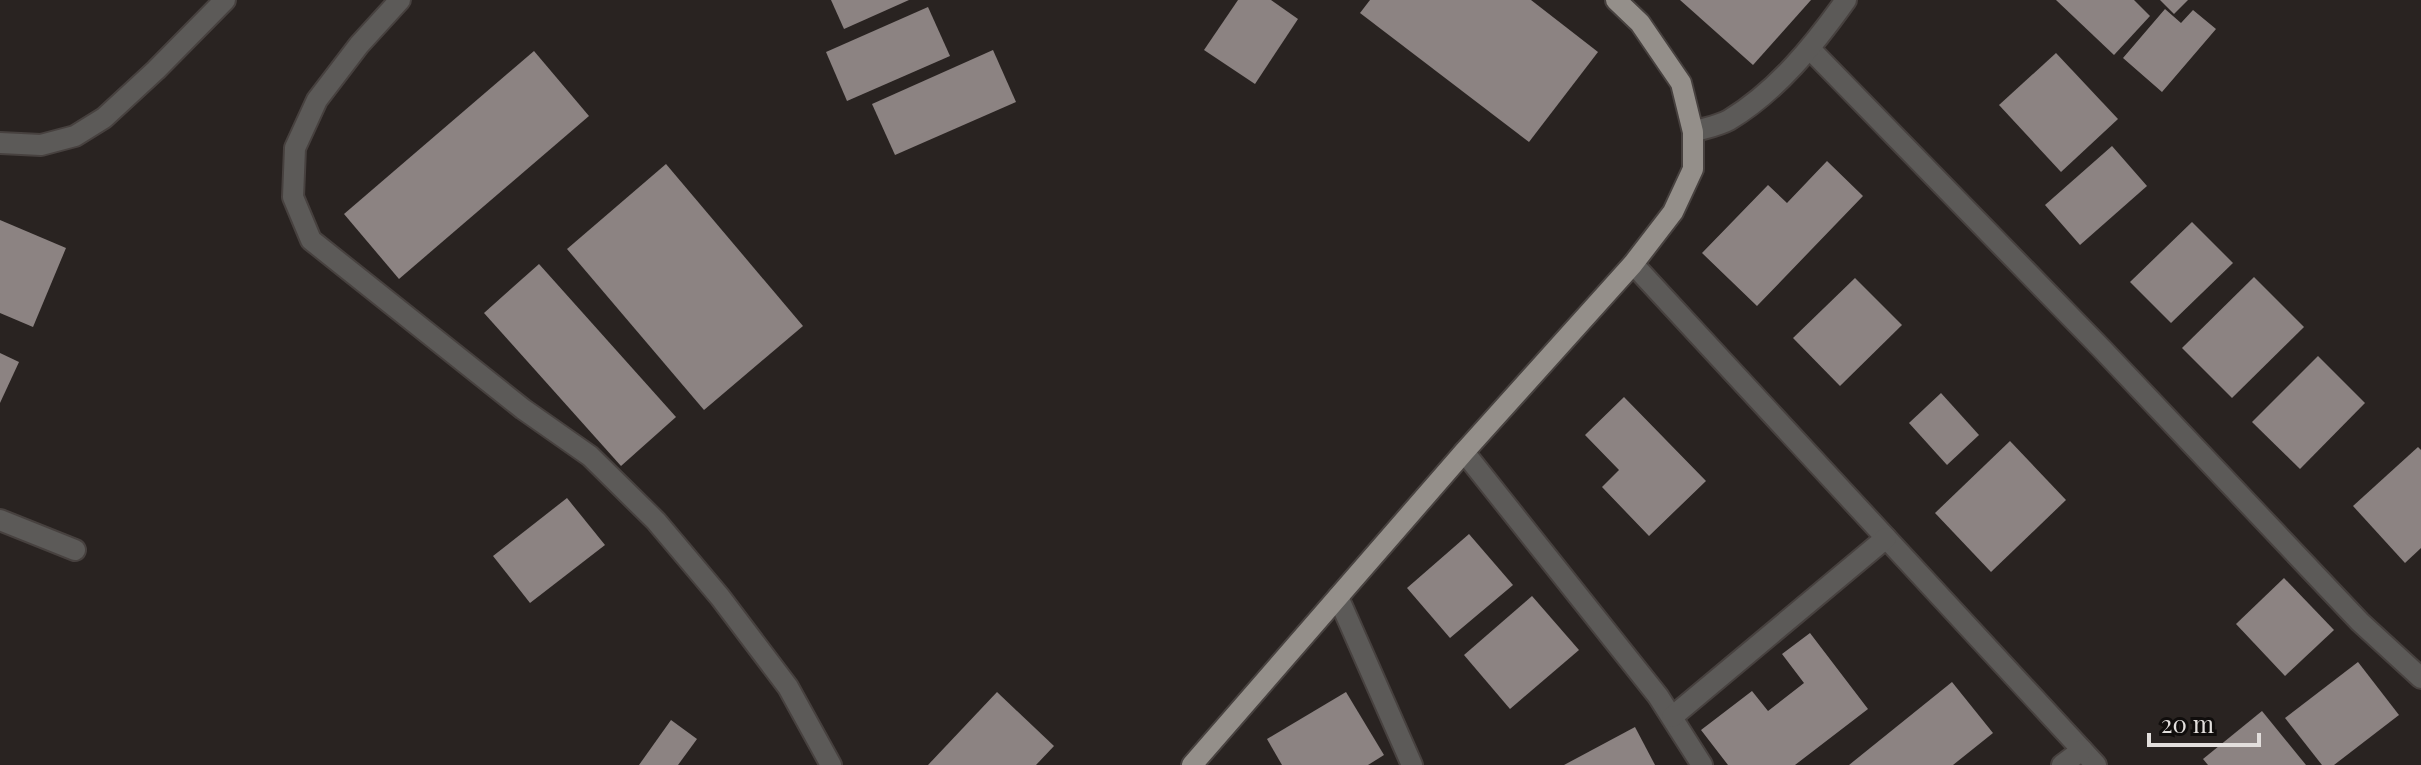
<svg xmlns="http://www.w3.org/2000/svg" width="2421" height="765" font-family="'Playfair Display',serif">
<rect width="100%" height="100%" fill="#292321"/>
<g fill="#8c8382">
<polygon points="831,0 909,0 844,29"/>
<polygon points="1238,0 1271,0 1298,19 1255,84 1204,50"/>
<polygon points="1370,0 1531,0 1598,52 1529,142 1360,13"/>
<polygon points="1680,0 1811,0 1753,65"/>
<polygon points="2056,0 2134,0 2150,16 2114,55"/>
<polygon points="2160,0 2188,0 2174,14"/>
<polygon points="928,7 950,56 847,101 826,52"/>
<polygon points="2165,9 2181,23 2193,10 2216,29 2162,92 2123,58"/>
<polygon points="993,50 1016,102 895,155 872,104"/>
<polygon points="534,51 589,116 399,279 344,214"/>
<polygon points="2056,53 2118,119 2061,172 1999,105"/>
<polygon points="2112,146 2147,186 2080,245 2045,205"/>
<polygon points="1827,161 1863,196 1757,306 1702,253 1768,185 1787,203"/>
<polygon points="666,164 803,326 704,410 567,249"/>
<polygon points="0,220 66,248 33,327 0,313"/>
<polygon points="2192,222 2233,263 2171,323 2130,282"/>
<polygon points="539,264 676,417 621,466 484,313"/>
<polygon points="2254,277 2304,327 2232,398 2182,348"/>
<polygon points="1855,278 1902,325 1840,386 1793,338"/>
<polygon points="0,353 19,362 0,403"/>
<polygon points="2318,356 2365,403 2300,469 2252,422"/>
<polygon points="1941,393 1979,435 1947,465 1909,423"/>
<polygon points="1624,397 1706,481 1649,536 1602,487 1619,470 1585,435"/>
<polygon points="2010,441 2066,500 1991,572 1935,513"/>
<polygon points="2418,447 2421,450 2421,548 2405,563 2353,506"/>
<polygon points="567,498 605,545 530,603 493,556"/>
<polygon points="1469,534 1513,585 1450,638 1407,588"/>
<polygon points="2284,578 2334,630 2285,676 2236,624"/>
<polygon points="1532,596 1579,650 1510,709 1464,655"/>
<polygon points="1810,633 1868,709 1795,765 1728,765 1701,730 1752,691 1768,711 1804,683 1782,654"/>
<polygon points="2358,662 2399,715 2334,765 2322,765 2285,718"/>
<polygon points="1952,682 1993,733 1953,765 1849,765"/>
<polygon points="997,692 1054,746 1036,765 928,765"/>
<polygon points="1346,692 1384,755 1368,765 1282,765 1267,739"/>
<polygon points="2262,711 2306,765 2208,765 2203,759"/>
<polygon points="671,720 697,739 678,765 639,765"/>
<polygon points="1635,727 1655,765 1564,765"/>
</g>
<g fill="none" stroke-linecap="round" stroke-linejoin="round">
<defs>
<g id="minor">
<polyline points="400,0 359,45 317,100 295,148 293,197 311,240 523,409 590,456 656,521 720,597 788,687 831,765"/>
<polyline points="1811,50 2102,349 2360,622 2421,678"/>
<path d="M1693,132c12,-4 25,-6 36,-12 48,-29 85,-75 117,-120"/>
<polyline points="0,143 41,145 75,136 104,118 156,70 225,0"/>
<polyline points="1633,264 2096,765"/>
<polyline points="1464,452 1658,696 1702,765"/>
<polyline points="0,520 75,550"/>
<polyline points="1338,597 1412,765"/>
<polyline points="1672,717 1886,538"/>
<polyline points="2062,765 2082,750"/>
</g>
<polyline id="major" points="1192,765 1464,452 1633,264 1673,212 1693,169 1693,132 1681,83 1640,23 1616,0"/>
</defs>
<use href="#minor" stroke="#47413f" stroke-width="24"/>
<use href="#major" stroke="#47413f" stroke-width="24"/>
<use href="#minor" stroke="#5c5a58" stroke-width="20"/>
<use href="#major" stroke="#948f8a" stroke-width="20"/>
</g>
<path d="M2149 733v12h110v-12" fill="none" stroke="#e3dfdd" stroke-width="4"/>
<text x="2161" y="733" font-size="24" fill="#e3dfdd" stroke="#100d0c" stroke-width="6" paint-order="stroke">20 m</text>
</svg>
